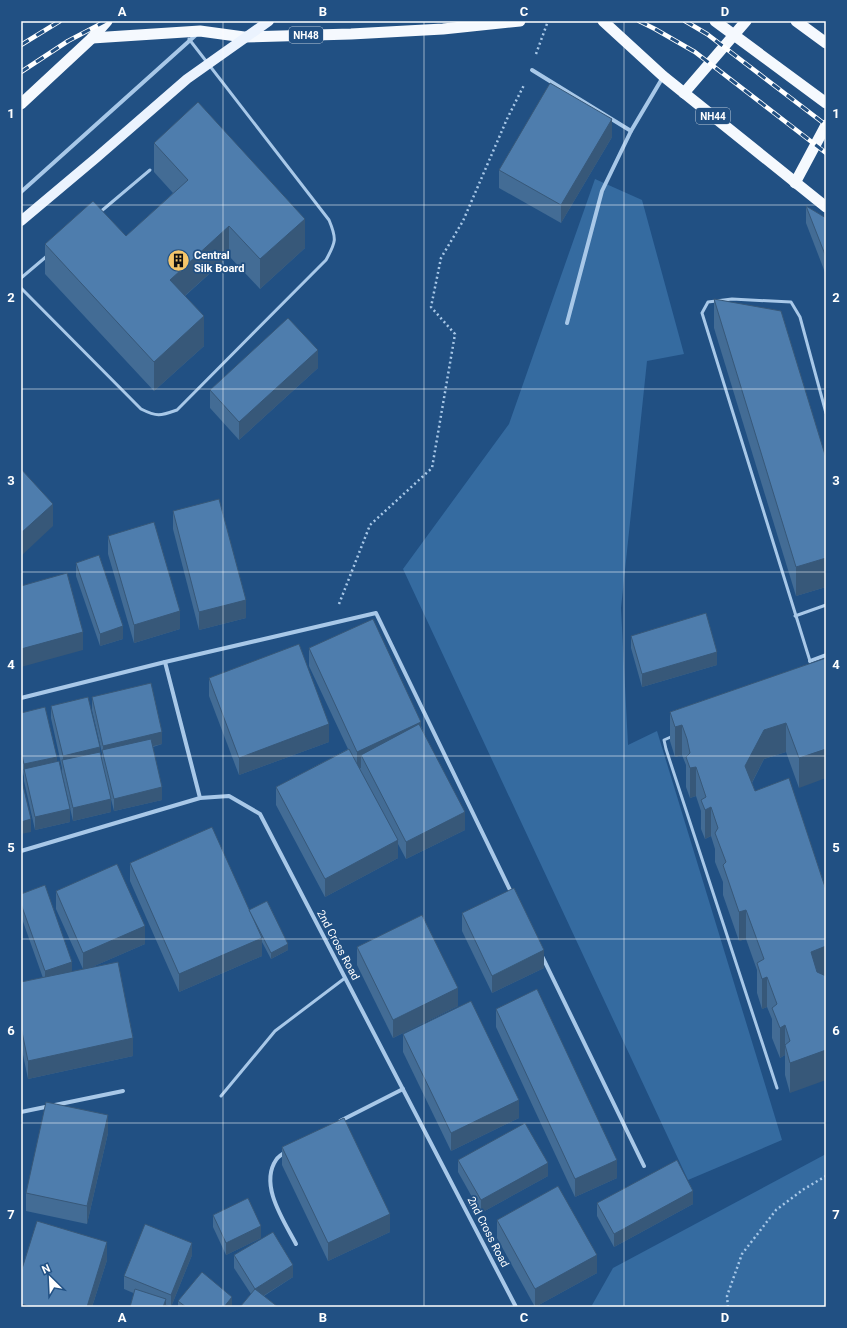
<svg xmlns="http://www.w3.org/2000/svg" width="847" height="1328" font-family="Roboto,sans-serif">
<rect width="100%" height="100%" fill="#215083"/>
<g fill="#356ba0">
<polygon points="595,179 642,200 684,354 647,361 621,608 628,745 657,731 782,1140 688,1180 403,569 509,424"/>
<polygon points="826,1154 826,1307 591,1307 613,1268"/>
</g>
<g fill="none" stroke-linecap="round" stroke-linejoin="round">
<g stroke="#a8c8e8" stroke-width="2.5" stroke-dasharray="2 3" stroke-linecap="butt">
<polyline points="536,54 548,21"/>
<polyline points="339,604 370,525 432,468 455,334 431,307 441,258 463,221 507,119 524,85"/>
<polyline points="728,1307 727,1296 742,1254 776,1210 804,1189 826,1176"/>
</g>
<g stroke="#a8c8e8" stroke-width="3">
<polyline points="99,213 150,170"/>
<polyline points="21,278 47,256"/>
<path d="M21,288l120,121c16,8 19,7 36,1l149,-150c10,-18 11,-21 3,-40l-140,-181"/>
<polyline points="795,616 826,605"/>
<polyline points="810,661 702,313 708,302 732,299 791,302 800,317 826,413"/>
<polyline points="673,736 664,740 666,749 777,1088"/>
<polyline points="221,1096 275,1031 345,978"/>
</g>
<g stroke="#a8c8e8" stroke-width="4">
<polyline points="532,70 631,131"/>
<polyline points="21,192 197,34"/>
<polyline points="567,323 602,191 631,131 663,77"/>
<polyline points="810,661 826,655"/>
<polyline points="165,662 200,798"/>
<polyline points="21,698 165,662 376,613 512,894"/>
<polyline points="21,851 200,798 229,796 260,814 516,1307"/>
<polyline points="542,956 644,1166"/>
<polyline points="21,1112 123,1091"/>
<polyline points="340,1121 403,1089"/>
<path d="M286,1152c-4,2 -8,5 -10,8 -17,25 8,61 20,84"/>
</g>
<g stroke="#f5f9fe" stroke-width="11">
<polyline points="603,21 663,76 826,207"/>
<polyline points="796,21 826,43"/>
<polyline points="92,38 200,31 244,37 351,34 443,29 520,21"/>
<polyline points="684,93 746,21"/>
<polyline points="21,104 92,38 107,21"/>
<polyline points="795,183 826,125"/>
</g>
<defs>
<g id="rail">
<polyline points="639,21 655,29 695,52 826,153"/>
<polyline points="685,21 707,34 826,125"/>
<polyline points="21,45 60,21"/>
<polyline points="21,72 68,41 106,21"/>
</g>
</defs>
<use href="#rail" stroke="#fff" stroke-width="4.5"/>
<use href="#rail" stroke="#215083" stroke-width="3" stroke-dasharray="9" stroke-linecap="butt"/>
<polyline stroke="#ebf3fe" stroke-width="10" points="21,221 96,158 187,79 269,21"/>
<polyline stroke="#f5f9fe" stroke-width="11" points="715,21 826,103"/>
</g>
<g fill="#436c95">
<polygon points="612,137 561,223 499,188 499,170"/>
<polygon points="154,143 305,248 260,289 229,256 185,296 204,346 154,391 45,274 45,244 126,236 173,193 154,172"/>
<polygon points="806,206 826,218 826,275 806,223"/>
<polygon points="714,299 826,458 826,587 796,596 714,328"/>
<polygon points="318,368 239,440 210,408 210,390"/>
<polygon points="173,511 246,618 199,630 173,529"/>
<polygon points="108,536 180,629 134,643 108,554"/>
<polygon points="76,563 123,639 100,646 76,576"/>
<polygon points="631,636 717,665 642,687 631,648"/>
<polygon points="309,648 421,726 465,830 406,859 398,844 398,858 325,897 276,805 276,787 348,749 309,666"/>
<polygon points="826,658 799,788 786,752 764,759 752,783 755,791 826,890 826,975 825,976 790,1093 785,1075 785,1055 780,1058 772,1038 772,1019 767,1007 762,1009 757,993 757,970 746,939 739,941 723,895 723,882 715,862 715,849 711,836 705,839 701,829 701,811 696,796 690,798 686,787 686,765 682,755 675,757 670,741 670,712"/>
<polygon points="209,678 329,742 239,775 209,696"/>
<polygon points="92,697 162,744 153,747 162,800 114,811 111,799 111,812 73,821 62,773 62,768 51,718 51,706 100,752 102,760 102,753 92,710"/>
<polygon points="21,713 57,762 70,822 35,830 24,781 24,777 21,764"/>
<polygon points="130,863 249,910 288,950 271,959 262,942 262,956 179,992 130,881"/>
<polygon points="56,891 145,944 92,967 133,1056 28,1079 21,1045 21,982 43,978 21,916 21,894 72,972 83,969 56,909"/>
<polygon points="462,913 544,968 492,993 462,931"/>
<polygon points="357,947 458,1006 393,1038 357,965"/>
<polygon points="496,1009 617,1178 575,1197 496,1027"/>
<polygon points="403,1034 519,1118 451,1151 403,1052"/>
<polygon points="108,1133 87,1224 26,1211 26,1193"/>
<polygon points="282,1147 390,1232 328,1261 282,1165"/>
<polygon points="458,1160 548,1176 481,1213 458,1172"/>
<polygon points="597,1203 693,1204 614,1247 597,1216"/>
<polygon points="213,1215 261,1238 226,1255 213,1227"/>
<polygon points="497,1220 597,1273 535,1307 497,1238"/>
<polygon points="192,1255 171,1307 166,1305 166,1307 124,1289 124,1276"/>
<polygon points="234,1255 293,1277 264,1296 251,1294 234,1268"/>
<polygon points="107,1260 92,1307 21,1307 21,1272"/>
<polygon points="178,1301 232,1307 178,1307"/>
</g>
<g fill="#375879">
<polygon points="612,119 612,137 561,223 561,205"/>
<polygon points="305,219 305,248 260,289 260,259"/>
<polygon points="229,226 229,256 170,309 170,280"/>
<polygon points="204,316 204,346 154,391 154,362"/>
<polygon points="318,350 318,368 239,440 239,422"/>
<polygon points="53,504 53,526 21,556 21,533"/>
<polygon points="826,558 826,587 796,596 796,567"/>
<polygon points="246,600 246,618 199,630 199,612"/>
<polygon points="180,611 180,629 134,643 134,625"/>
<polygon points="123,626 123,639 100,646 100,634"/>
<polygon points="83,632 83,650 21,667 21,649"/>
<polygon points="717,652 717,665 642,687 642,674"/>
<polygon points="421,722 421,740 361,755 361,768 357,769 357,752"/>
<polygon points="786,723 786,752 764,759 745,796 745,766 764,730"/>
<polygon points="329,724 329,742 239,775 239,758"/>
<polygon points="682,725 682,755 675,757 675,727"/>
<polygon points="162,732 162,744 104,758 103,755 103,746"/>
<polygon points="100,747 100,759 63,761 63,756"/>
<polygon points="826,749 826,778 799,788 799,758"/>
<polygon points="57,757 57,769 24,769 24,777 24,764"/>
<polygon points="696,767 696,796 690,798 690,768"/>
<polygon points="162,787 162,800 114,811 114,799"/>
<polygon points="111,799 111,812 73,821 73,808"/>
<polygon points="711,807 711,836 705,839 705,810"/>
<polygon points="70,809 70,822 35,830 35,817"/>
<polygon points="465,812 465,830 406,859 406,842"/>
<polygon points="31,819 31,832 21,834 21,822"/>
<polygon points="398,840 398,858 325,897 325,879"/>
<polygon points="746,910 746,939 739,941 739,912"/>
<polygon points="145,926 145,944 83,971 83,953"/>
<polygon points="262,938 262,956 179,992 179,974"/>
<polygon points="288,944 288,950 271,959 271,953"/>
<polygon points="826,946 826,975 811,981 811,952"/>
<polygon points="544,950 544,968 492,993 492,976"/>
<polygon points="72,962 72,974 45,983 45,971"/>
<polygon points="767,977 767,1007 762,1009 762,979"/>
<polygon points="458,988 458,1006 393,1038 393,1020"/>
<polygon points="785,1025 785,1055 780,1058 780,1028"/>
<polygon points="133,1038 133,1056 28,1079 28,1061"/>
<polygon points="826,1050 826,1080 790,1093 790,1063"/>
<polygon points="519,1100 519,1118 451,1151 451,1133"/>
<polygon points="108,1115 108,1133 87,1224 87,1206"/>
<polygon points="617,1160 617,1178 575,1197 575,1179"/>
<polygon points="548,1163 548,1176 481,1213 481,1200"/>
<polygon points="693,1191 693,1204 614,1247 614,1234"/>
<polygon points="390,1214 390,1232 328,1261 328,1243"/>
<polygon points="261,1226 261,1238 226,1255 226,1243"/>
<polygon points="107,1242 107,1260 92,1307 87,1307"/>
<polygon points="192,1243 192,1255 171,1307 171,1295"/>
<polygon points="597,1255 597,1273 535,1307 535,1289"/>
<polygon points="293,1265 293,1277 255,1301 255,1289"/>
<polygon points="232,1297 232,1307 224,1307"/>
<polygon points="166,1299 166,1307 163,1307"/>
</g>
<g fill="#4e7dad" stroke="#375879">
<polygon points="550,83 612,119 561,205 499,170"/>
<polygon points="198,102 305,219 260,259 229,226 170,280 204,316 154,362 45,244 93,201 126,236 188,180 154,143"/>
<polygon points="806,206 826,218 826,257"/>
<polygon points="714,299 781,311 826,458 826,558 796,567"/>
<polygon points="288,318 318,350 239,422 210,390"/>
<polygon points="21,469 53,504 21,533"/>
<polygon points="219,499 246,600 199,612 173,511"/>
<polygon points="154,522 180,611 134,625 108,536"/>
<polygon points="99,555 123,626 100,634 76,563"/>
<polygon points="67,573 83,632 21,649 21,586"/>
<polygon points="706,613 717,652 642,674 631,636"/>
<polygon points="373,619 421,722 357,752 309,648"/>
<polygon points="299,644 329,724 239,758 209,678"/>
<polygon points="826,658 826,749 799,758 786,723 764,730 745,766 755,791 789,778 826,890 826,946 811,952 817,972 826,976 826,1050 790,1063 785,1045 790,1041 785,1025 780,1028 772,1008 777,1004 767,977 762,979 757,963 764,959 746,910 739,912 723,865 726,862 715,833 718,828 711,807 705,810 701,800 706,797 696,767 690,768 686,757 690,753 687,739 682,725 675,727 670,712"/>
<polygon points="151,683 162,732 103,746 92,697"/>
<polygon points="88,697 100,747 63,756 51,706"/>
<polygon points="45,707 57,757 24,764 21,752 21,713"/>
<polygon points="419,724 465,812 406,842 361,755"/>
<polygon points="151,739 162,787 114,799 102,750"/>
<polygon points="349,749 398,840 325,879 276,787"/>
<polygon points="100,752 111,799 73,808 62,760"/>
<polygon points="59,761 70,809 35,817 24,769"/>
<polygon points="21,777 31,819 21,822"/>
<polygon points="212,827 262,938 179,974 130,863"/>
<polygon points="117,864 145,926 83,953 56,891"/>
<polygon points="45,885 72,962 45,971 21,904 21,894"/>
<polygon points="514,888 544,950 492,976 462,913"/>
<polygon points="267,901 288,944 271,953 249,910"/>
<polygon points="422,915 458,988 393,1020 357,947"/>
<polygon points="118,962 133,1038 28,1061 21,1027 21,982"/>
<polygon points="537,989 617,1160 575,1179 496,1009"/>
<polygon points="471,1001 519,1100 451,1133 403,1034"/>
<polygon points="46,1102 108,1115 87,1206 26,1193"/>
<polygon points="344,1118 390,1214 328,1243 282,1147"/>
<polygon points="525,1123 548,1163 481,1200 458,1160"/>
<polygon points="677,1160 693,1191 614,1234 597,1203"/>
<polygon points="558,1186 597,1255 535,1289 497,1220"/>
<polygon points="248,1198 261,1226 226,1243 213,1215"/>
<polygon points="37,1221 107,1242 87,1307 31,1307 21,1304 21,1272"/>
<polygon points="145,1224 192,1243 171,1295 124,1276"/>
<polygon points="273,1232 293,1265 255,1289 234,1255"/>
<polygon points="202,1272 232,1297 224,1307 186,1307 178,1301"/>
<polygon points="135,1289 166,1299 163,1307 130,1307"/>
<polygon points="255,1289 278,1307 240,1307"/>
</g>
<path fill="none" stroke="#fff" stroke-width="1" stroke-opacity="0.55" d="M223,21v1286M424,21v1286M624,21v1286M21,205h805M21,389h805M21,572h805M21,756h805M21,939h805M21,1123h805"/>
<defs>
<symbol id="building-disc" viewBox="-11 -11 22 22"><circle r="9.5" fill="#f5c66a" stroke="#215083"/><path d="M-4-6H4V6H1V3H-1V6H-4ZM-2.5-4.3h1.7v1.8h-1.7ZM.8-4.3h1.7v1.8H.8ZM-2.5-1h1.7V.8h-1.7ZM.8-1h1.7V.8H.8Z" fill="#111"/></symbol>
</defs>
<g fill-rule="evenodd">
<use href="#building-disc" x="166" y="248" width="25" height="25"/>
</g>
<g text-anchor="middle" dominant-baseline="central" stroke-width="3.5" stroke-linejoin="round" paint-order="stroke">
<g fill="#215083" stroke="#bccada" stroke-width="1">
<rect x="289" y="27" width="34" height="16" rx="3"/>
<rect x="696" y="108" width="34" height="16" rx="3"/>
</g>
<g font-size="10" font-weight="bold" fill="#fff">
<text x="306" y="35">NH48</text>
<text x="713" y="116">NH44</text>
</g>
<g font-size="11" font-weight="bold" fill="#fff" stroke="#215083" text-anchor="start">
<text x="194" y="255">Central<tspan x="194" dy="13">Silk Board</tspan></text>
</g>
<g font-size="11" fill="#fff" stroke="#215083">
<text transform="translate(338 945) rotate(62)">2nd Cross Road</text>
<text transform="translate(488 1232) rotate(63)">2nd Cross Road</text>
</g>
</g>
<rect width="847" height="1328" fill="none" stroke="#215083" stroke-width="44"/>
<g transform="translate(50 1278) rotate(336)" stroke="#215083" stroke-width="3" paint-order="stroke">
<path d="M0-3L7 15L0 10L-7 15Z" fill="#ffffff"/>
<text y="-6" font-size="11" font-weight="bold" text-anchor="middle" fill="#ffffff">N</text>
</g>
<rect x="22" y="22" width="803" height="1284" fill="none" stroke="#fff" stroke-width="1.5"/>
<g font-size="13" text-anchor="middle" font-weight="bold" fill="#fff">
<text x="122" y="16">A</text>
<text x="323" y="16">B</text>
<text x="524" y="16">C</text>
<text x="725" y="16">D</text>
<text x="11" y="118">1</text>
<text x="836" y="118">1</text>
<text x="11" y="302">2</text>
<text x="836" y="302">2</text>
<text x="11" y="485">3</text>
<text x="836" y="485">3</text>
<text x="11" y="669">4</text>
<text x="836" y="669">4</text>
<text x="11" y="852">5</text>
<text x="836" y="852">5</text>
<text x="11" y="1035">6</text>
<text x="836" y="1035">6</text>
<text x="11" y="1219">7</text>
<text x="836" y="1219">7</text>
<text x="122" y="1322">A</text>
<text x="323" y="1322">B</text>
<text x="524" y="1322">C</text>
<text x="725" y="1322">D</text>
</g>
</svg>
